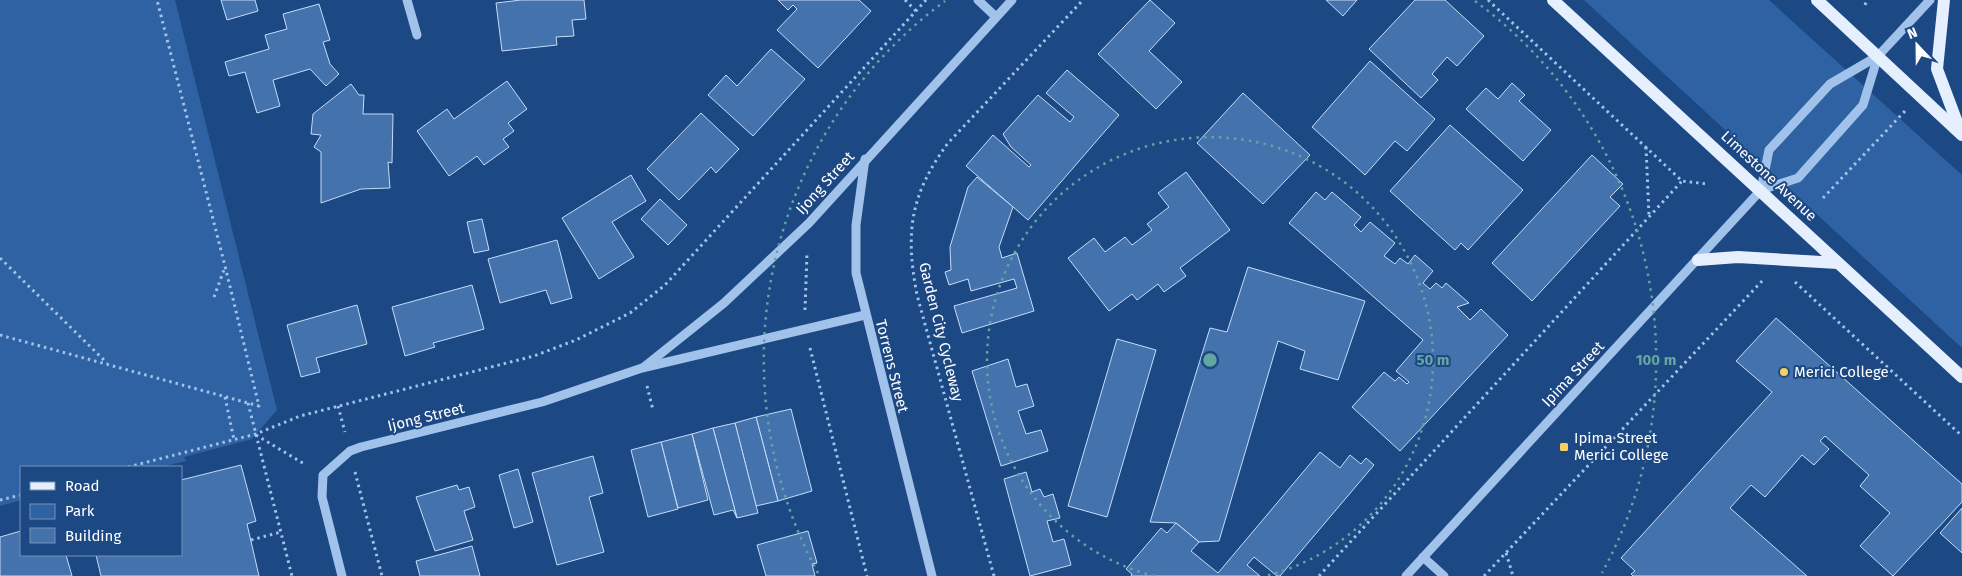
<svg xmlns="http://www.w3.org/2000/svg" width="1962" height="576" font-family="'Fira Sans',sans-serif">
<rect width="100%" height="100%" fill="#1c4883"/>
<g fill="#2f62a2">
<polygon points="0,0 175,0 277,410 252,439 184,457 186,461 161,467 21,467 21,500 0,506"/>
<polygon points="1584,0 1769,0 1962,175 1962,348"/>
</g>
<g fill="#4472ac" stroke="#c6dcf8">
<polygon points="221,0 255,0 258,11 227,20"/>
<polygon points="521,0 584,0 586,19 572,20 574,36 556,37 557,45 502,51 496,3"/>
<polygon points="778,0 859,0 871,11 818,68 777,30 797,9 793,5 788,10"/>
<polygon points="1150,0 1175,23 1149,51 1182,82 1156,109 1098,54"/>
<polygon points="1326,0 1357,0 1343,16"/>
<polygon points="1415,0 1445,0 1484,36 1457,66 1447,57 1432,74 1438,80 1421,98 1369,49"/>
<polygon points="319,4 330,40 323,42 330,64 339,74 326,86 310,69 273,80 280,106 257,113 245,72 229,76 225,62 269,49 265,35 287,29 283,14"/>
<polygon points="771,49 805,79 753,136 708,95 726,75 737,86"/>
<polygon points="1370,61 1435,119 1407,151 1395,141 1365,175 1312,127"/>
<polygon points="1067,70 1119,115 1028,220 966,166 993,135 1029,167 1031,165 1011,147 1003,134 1038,95 1070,122 1074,117 1046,93"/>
<polygon points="507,81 527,109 508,123 514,131 503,139 509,147 484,165 477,156 449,176 417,131 447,109 454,119"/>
<polygon points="1512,83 1525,95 1519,101 1551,130 1523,161 1466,109 1486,88 1498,99"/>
<polygon points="351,84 359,95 364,95 363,114 393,114 392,163 388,162 390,188 361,189 321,203 321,152 314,147 321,135 311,134 313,114"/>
<polygon points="1243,93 1310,155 1263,204 1197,143"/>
<polygon points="701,113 739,149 716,173 711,167 679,200 647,169"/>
<polygon points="1450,125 1523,190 1468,250 1461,243 1455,250 1390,191"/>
<polygon points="1592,155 1623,184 1610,197 1620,206 1532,301 1492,263"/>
<polygon points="1186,172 1230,230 1180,268 1186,276 1164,292 1158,284 1137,300 1132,294 1109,311 1068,258 1094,238 1105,252 1125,237 1132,245 1152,230 1147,224 1169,207 1158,193"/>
<polygon points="631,175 646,201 612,222 634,257 599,279 562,218"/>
<polygon points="977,177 1013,207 999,247 1002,258 1017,253 1034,311 962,333 954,306 1017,288 1014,279 971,291 968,279 949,285 945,272 951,270 950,247 968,187"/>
<polygon points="1316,192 1325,200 1332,192 1361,217 1354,225 1361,232 1370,222 1395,243 1384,256 1395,264 1400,258 1408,264 1415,255 1433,271 1423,283 1430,289 1436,283 1442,288 1446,283 1469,303 1457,307 1470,320 1481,309 1508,335 1400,451 1352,407 1384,372 1395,381 1399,377 1407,384 1409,382 1396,371 1423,340 1289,223"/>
<polygon points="660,199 687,225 668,245 641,219"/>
<polygon points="482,219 489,250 474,253 467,222"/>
<polygon points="557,240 572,298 551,304 546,290 500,303 488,259"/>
<polygon points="1248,267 1365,301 1338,380 1300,369 1305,351 1278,341 1219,541 1199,542 1176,523 1150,522 1210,328 1227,332"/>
<polygon points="472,285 484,329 433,343 435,347 405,356 392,307"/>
<polygon points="357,305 367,344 316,358 320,372 301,377 287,325"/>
<polygon points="1776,318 1962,484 1962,502 1893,576 1860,546 1890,513 1860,486 1869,475 1825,436 1820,441 1829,449 1814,465 1802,455 1765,497 1751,485 1730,508 1807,576 1633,576 1631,574 1635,571 1621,558 1772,392 1736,361"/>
<polygon points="1117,339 1156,350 1107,517 1068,506"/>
<polygon points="1008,359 1016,387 1027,384 1034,406 1018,411 1026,434 1041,430 1048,451 1001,466 972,371"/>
<polygon points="791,409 812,491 778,501 756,417"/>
<polygon points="756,417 778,501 756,506 735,423"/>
<polygon points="735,423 758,513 737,518 713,428"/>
<polygon points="713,428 737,518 733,510 714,515 692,434"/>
<polygon points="692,434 708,500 678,508 661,442"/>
<polygon points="661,442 678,509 648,517 631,450"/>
<polygon points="1320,452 1340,468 1350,455 1361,464 1366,458 1374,465 1280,576 1277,576 1254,557 1247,565 1260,576 1131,576 1132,574 1126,569 1161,528 1167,533 1176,523 1199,542 1191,551 1218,573"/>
<polygon points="593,456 603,493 589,497 604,552 557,565 532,473"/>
<polygon points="241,465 256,521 247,524 259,576 101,576 96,555 181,555 181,480"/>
<polygon points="518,469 533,522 514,528 499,475"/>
<polygon points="1026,472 1032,492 1040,489 1044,497 1053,494 1060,518 1047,521 1053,542 1064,539 1071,565 1030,576 1004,479"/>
<polygon points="457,485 459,490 469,487 475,507 464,511 473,540 435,551 416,497"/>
<polygon points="1962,508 1962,553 1940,533"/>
<polygon points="21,531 21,555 66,555 72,576 0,576 0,537"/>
<polygon points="808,531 817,563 812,564 815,576 766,576 757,545"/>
<polygon points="472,546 480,576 420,576 416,561"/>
</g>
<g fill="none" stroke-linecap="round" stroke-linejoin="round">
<g stroke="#a1c2ea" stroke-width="3" stroke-dasharray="2.5 4" stroke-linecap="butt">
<polyline points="905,0 916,11"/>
<polyline points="1488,0 1682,181 1708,184"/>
<polyline points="1865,5 1867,0"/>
<polyline points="1646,147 1649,216"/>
<polyline points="1823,198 1905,111"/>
<polyline points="0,258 107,363"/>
<polyline points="1795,282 1962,436"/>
<polyline points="214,297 225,267"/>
<polyline points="805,310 807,253"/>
<polyline points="0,335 259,406 225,266 157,0"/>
<polyline points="810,348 867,576"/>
<polyline points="647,386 653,410"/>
<polyline points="225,397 234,440"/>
<polyline points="248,403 292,576"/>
<polyline points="338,406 345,432"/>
<polyline points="256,435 306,465"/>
<polyline points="128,467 256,434 300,416 534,356 576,340 630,313 665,285 926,0"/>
<polyline points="355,472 382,576"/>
<polyline points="0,500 21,495"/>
<polyline points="251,540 281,532"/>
<polyline points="1506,553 1513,576"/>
<path d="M994,576l-77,-281c-12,-63 -7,-100 31,-152l135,-143"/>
<polyline points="1319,576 1682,181"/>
<polyline points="1484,576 1763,280"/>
</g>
<g stroke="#a1c2ea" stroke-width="9">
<polyline points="407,0 417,35"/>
<polyline points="978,0 996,17"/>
<polyline points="865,159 856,225 856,273 932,576"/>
<polyline points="1761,190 1769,150 1830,84 1878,56 1930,0"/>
<polyline points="644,367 724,303 809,223 1012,0"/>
<polyline points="1423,557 1444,576"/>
<polyline points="342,576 322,497 323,475 350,451 361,447 542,402 642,368 865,315"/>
<polyline points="1406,576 1761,190 1798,178 1863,105 1878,56"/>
</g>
<g stroke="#e5effe" stroke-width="12">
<polyline points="1553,0 1962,377"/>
<polyline points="1817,0 1962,135"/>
<polyline points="1944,0 1937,69 1961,133"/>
<polyline points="1698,260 1738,257 1838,263"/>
</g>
</g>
<g fill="none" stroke="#63a6a1" stroke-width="2.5" stroke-dasharray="2.5 5">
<path d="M1154 576A223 223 0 1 1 1266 576"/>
<path d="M818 573A446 446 0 0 1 945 1M1475 1A446 446 0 0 1 1602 573"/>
</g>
<g fill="#fbcf5f" stroke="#1c4883" stroke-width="2">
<circle cx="1784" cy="372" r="5"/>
<rect x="1559" y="442" width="10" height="10" rx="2.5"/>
</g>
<g text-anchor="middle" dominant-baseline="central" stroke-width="4" stroke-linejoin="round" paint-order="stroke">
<g font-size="15" fill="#fff" stroke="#1c4883">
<text transform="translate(1769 176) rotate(43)">Limestone Avenue</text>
<text transform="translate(825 183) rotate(-48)">Ijong Street</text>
<text transform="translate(941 332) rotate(76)">Garden City Cycleway</text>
<text transform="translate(892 366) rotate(76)">Torrens Street</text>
<text transform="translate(1573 374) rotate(-47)">Ipima Street</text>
<text transform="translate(426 417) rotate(-14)">Ijong Street</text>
</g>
<g font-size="15" fill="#fff" stroke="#1c4883" text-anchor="start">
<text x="1794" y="372">Merici College</text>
<text x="1574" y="438">Ipima Street<tspan x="1574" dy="17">Merici College</tspan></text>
</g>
</g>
<circle cx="1210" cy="360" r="8" fill="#63a6a1" stroke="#1c4883" stroke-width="2.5"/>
<g font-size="15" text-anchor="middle" font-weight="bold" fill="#63a6a1" stroke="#1c4883" stroke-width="4" stroke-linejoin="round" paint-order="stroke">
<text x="1433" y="365">50 m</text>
<text x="1656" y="365">100 m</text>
</g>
<rect x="20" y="466" width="162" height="90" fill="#1c4883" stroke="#7791b5"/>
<rect x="30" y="482" width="25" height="8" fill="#e5effe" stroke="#7791b5"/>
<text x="65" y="491" font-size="15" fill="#ffffff">Road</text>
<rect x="30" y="504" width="25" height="15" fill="#2f62a2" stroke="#7791b5"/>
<text x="65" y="516" font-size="15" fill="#ffffff">Park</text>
<rect x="30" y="528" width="25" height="15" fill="#4472ac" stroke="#7791b5"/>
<text x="65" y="541" font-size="15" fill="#ffffff">Building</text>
<g transform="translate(1917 45) rotate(338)" stroke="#1c4883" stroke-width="4" paint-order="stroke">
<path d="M0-4L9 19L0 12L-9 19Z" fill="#ffffff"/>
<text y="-8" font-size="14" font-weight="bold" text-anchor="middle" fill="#ffffff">N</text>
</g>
</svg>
